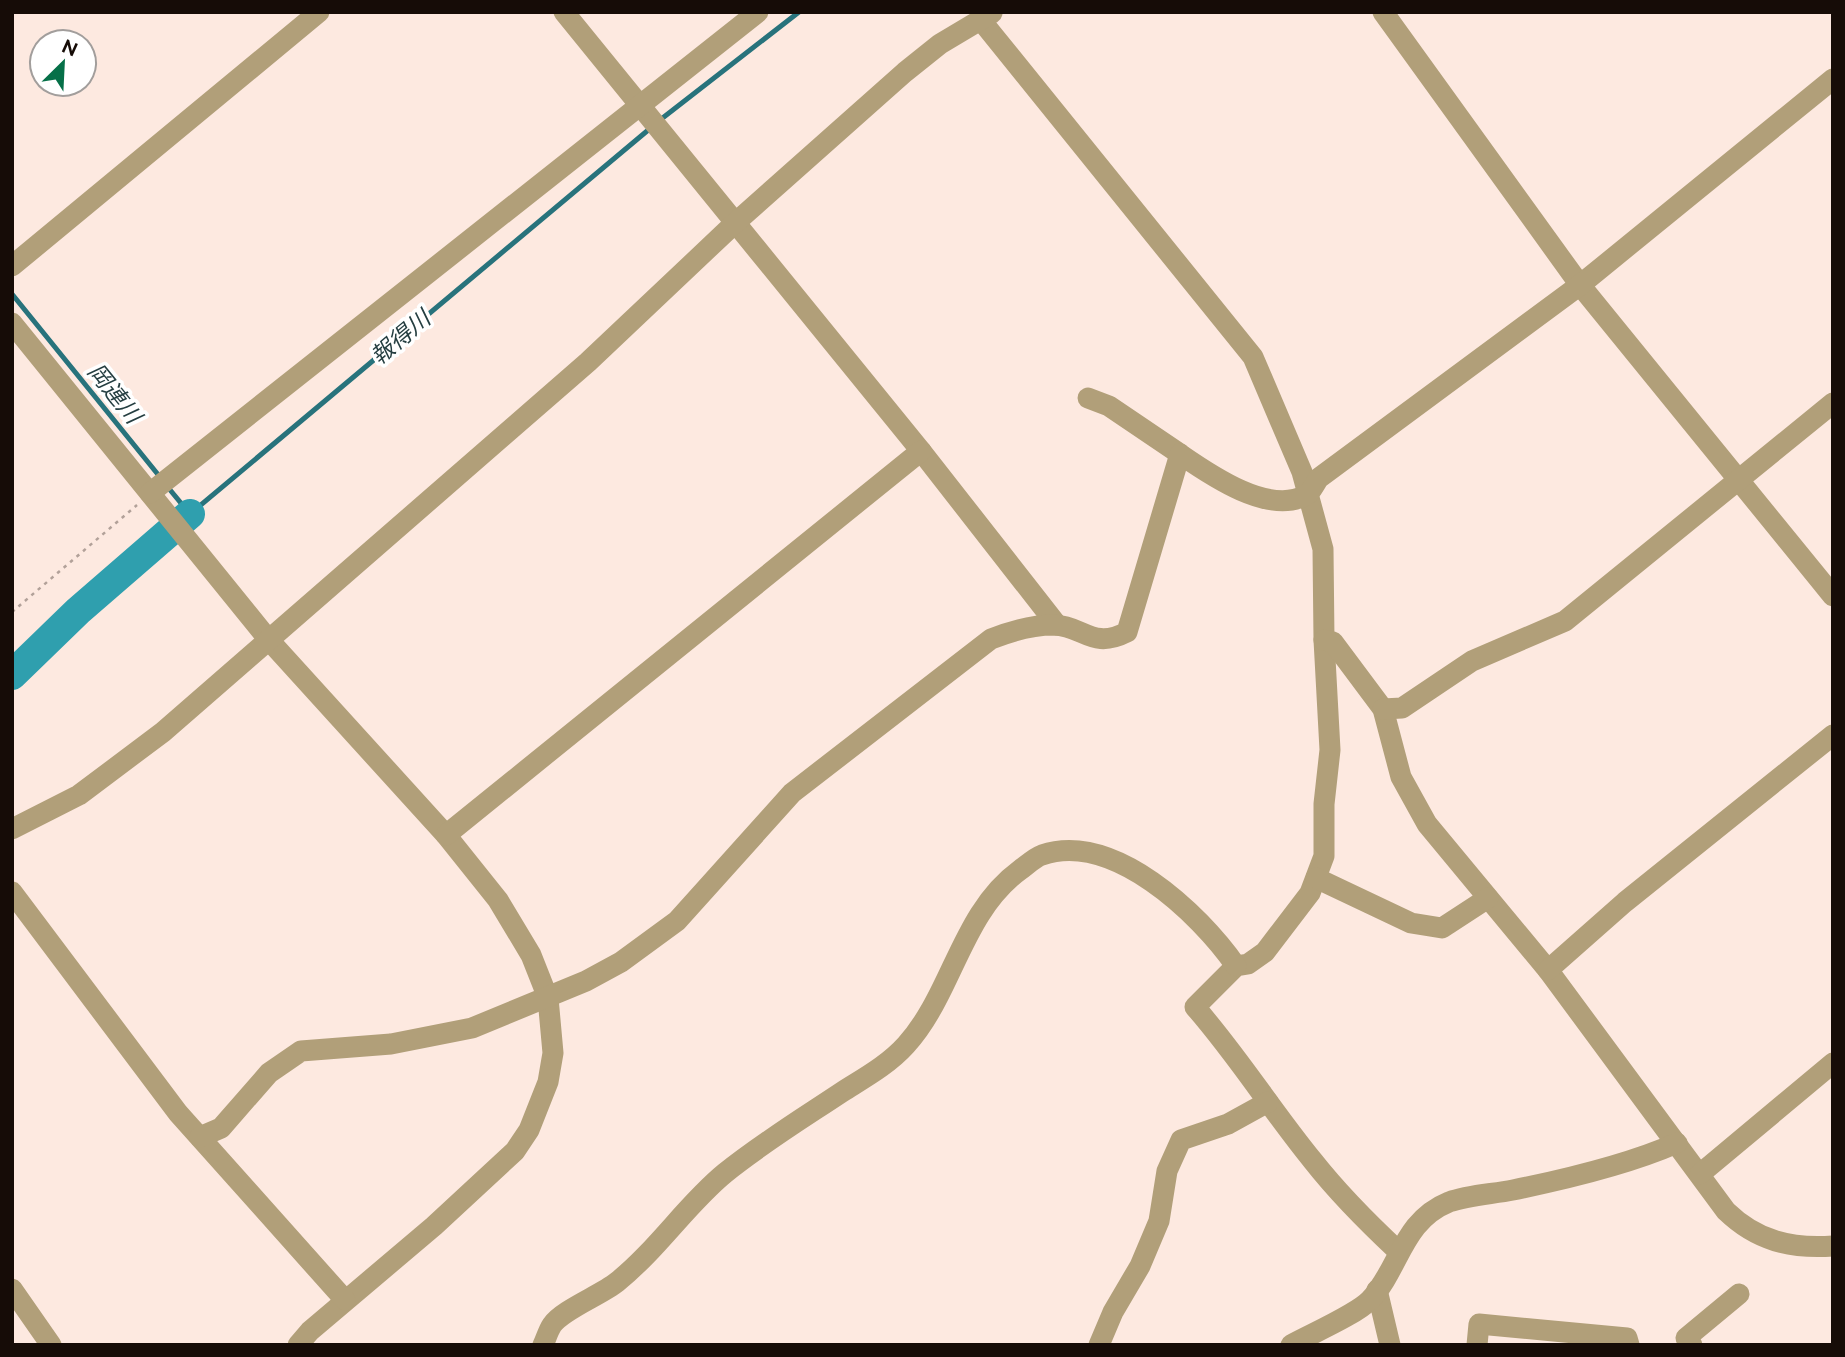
<svg xmlns="http://www.w3.org/2000/svg" width="1845" height="1357" font-family="Raleway,'Noto Sans JP',sans-serif">
<rect width="100%" height="100%" fill="#fde9e0"/>
<g fill="none" stroke-linecap="round" stroke-linejoin="round">
<g stroke="#28737c" stroke-width="5">
<polyline points="660,120 799,12"/>
<polyline points="12,294 160,477"/>
<polyline points="166,485 190,514 653,126"/>
</g>
<polyline stroke="#2f9fae" stroke-width="30" points="12,675 78,611 190,514"/>
<polyline stroke="#b2a199" stroke-width="2.5" stroke-dasharray="3.5 5" stroke-linecap="butt" points="12,612 137,505"/>
<g stroke="#b19f79" stroke-width="21">
<polyline points="564,12 921,451 1057,625"/>
<polyline points="1383,12 1580,285 1833,596"/>
<path d="M980,19l273,338 49,115 21,77 1,91 6,110 -6,54v52l-14,37 -45,59 -17,12 -12,2 -41,41c43,49 77,104 118,154 26,33 55,62 85,90"/>
<polyline points="12,266 319,12"/>
<polyline points="12,323 268,639 446,835 498,900 531,955 548,998 553,1053 548,1082 529,1130 515,1151 434,1226 310,1331 298,1345"/>
<polyline points="1088,398 1109,406 1180,454"/>
<polyline points="150,493 758,12"/>
<path d="M1324,640l9,2 50,67 18,68 26,47 121,146 178,241c31,30 65,38 107,35"/>
<polyline points="1383,709 1402,708 1472,661 1565,621 1833,403"/>
<polyline points="12,829 79,795 163,732 588,362 735,223 905,72 940,44 992,13"/>
<polyline points="446,835 921,451"/>
<polyline points="1316,878 1411,923 1442,928 1488,898"/>
<polyline points="12,892 178,1113 345,1300"/>
<polyline points="1548,970 1625,902 1833,735"/>
<path d="M200,1137l21,-9 48,-55 32,-22 90,-7 81,-16 114,-47 35,-19 56,-41 115,-128 199,-154c20,-8 41,-14 63,-14 30,1 38,25 73,7l53,-178c29,20 89,62 126,41 6,-3 9,-12 13,-17l261,-193 253,-206"/>
<polyline points="1700,1174 1833,1063"/>
<polyline points="12,1289 51,1345"/>
<polyline points="1377,1290 1390,1345"/>
<path d="M543,1345c3,-6 5,-14 9,-20 10,-15 49,-30 65,-43 41,-33 70,-78 108,-109 37,-30 78,-55 117,-81 22,-14 46,-27 64,-47 47,-52 55,-132 114,-175 7,-5 14,-12 22,-15 71,-24 157,58 194,111"/>
<polyline points="1099,1345 1113,1312 1140,1266 1159,1221 1167,1171 1181,1140 1228,1124 1268,1102"/>
<path d="M1291,1345c20,-11 66,-31 79,-45 30,-32 32,-79 79,-98 19,-7 44,-8 64,-12 54,-11 114,-25 164,-47"/>
<polyline points="1477,1345 1479,1324 1627,1338 1629,1345"/>
<polyline points="1692,1345 1686,1338 1739,1294"/>
</g>
</g>
<g text-anchor="middle" dominant-baseline="central" stroke-width="7" stroke-linejoin="round" paint-order="stroke">
<g font-size="23" font-style="italic" fill="#253e41" stroke="#fff">
<text transform="translate(400 337) rotate(-40)">報得川</text>
<text transform="translate(115 393) rotate(51)">岡連川</text>
</g>
</g>
<rect width="1845" height="1357" fill="none" stroke="#160c07" stroke-width="28"/>
<g transform="translate(63 63) rotate(24)"><circle r="33" fill="#ffffff" stroke="#a29e9c" stroke-width="2"/>
<path d="M0-5L12 26L0 18L-12 26Z" fill="#067048"/>
<text y="-10" font-size="19" font-weight="bold" text-anchor="middle" fill="#160c07">N</text>
</g>
</svg>
